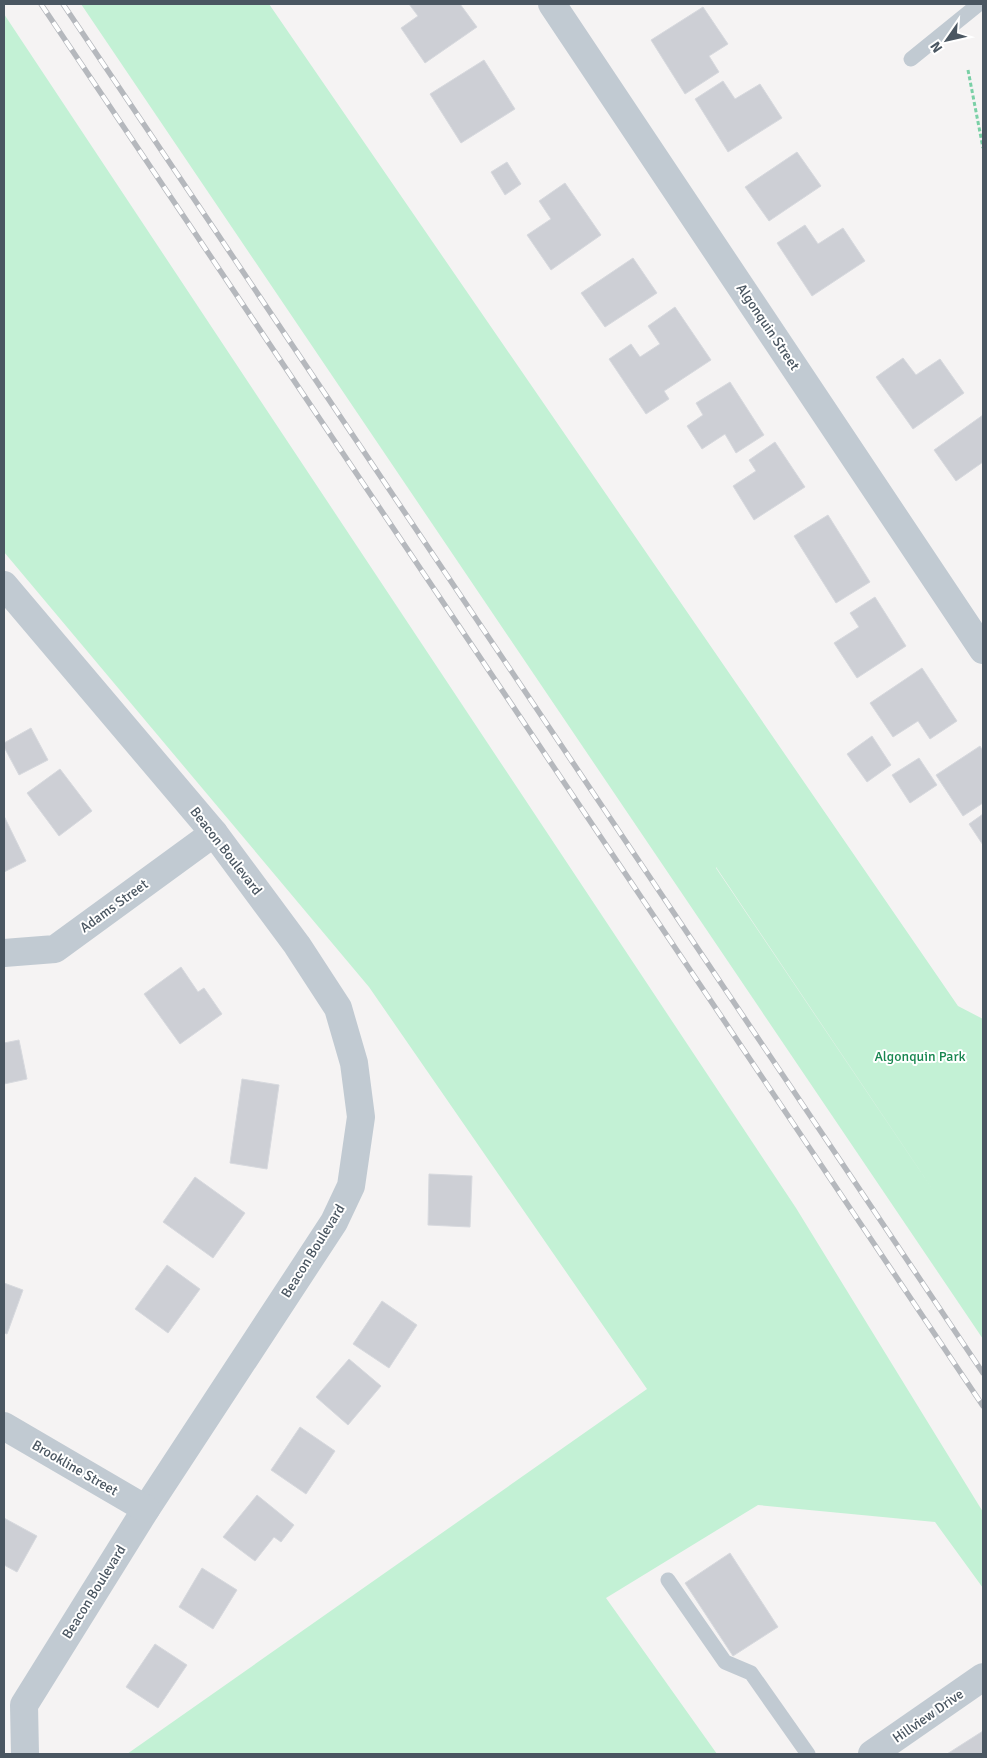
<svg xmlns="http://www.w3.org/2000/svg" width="987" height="1758" font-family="Signika,sans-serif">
<rect width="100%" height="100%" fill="#f5f3f3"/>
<g fill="#c3f1d5" fill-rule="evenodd">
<path d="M81,4h188l689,1002 25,13v320zM716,867l227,338 -227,-337z"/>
<polygon points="4,14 796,1208 983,1512 983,1588 935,1522 758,1505 606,1598 717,1754 127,1754 647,1389 369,987 4,552"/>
</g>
<g fill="#cdcfd5" stroke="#d7d9de">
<polygon points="409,4 460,4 477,27 425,63 401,28 418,16"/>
<polygon points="703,7 728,44 709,56 719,72 685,94 651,40"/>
<polygon points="484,60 515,109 461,143 430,94"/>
<polygon points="723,81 735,99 760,84 782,118 728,152 695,99"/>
<polygon points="797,152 821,186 769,221 745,187"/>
<polygon points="507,162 521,184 505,195 491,172"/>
<polygon points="565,183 601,235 551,270 527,235 551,219 539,201"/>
<polygon points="805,225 818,244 843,228 865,261 812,296 777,243"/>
<polygon points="633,258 657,293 605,327 581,293"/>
<polygon points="675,307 711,360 664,391 669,399 646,414 609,359 631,344 640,357 660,344 648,326"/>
<polygon points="903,358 916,375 940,359 964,393 913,429 876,377"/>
<polygon points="730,382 764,435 736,453 725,434 702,449 687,426 703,415 696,403"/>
<polygon points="983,415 983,462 956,481 934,450"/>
<polygon points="775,442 805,487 754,520 733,486 756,471 749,460"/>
<polygon points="828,515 870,582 836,603 794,536"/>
<polygon points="875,597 906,646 857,678 834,643 859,627 850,613"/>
<polygon points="922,668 957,721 930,739 918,721 893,737 870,703"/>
<polygon points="31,728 48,760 19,775 4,747 4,743"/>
<polygon points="872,736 891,765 867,782 847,754"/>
<polygon points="980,746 983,751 983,803 963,816 936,775"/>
<polygon points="919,758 937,785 910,803 892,775"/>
<polygon points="60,769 92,811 59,836 27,793"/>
<polygon points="983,814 983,845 969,824"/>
<polygon points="4,816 26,861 4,872"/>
<polygon points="181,967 198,992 204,988 222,1014 180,1044 144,994"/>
<polygon points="19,1040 27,1079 4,1084 4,1043"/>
<polygon points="242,1079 279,1085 267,1169 230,1163"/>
<polygon points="429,1174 472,1176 470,1227 428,1225"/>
<polygon points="195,1177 245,1213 213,1258 163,1222"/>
<polygon points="167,1265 200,1289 168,1333 135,1309"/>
<polygon points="4,1283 23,1290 7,1334 4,1333"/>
<polygon points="382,1301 417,1325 389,1368 353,1344"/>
<polygon points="349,1359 381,1386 348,1425 316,1397"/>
<polygon points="300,1427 335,1451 306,1494 271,1470"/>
<polygon points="257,1495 294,1525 281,1542 274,1537 255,1561 223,1537"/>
<polygon points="4,1518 37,1536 17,1572 4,1565"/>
<polygon points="730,1553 778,1627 733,1656 685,1583"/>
<polygon points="202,1568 237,1590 213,1629 179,1607"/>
<polygon points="155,1644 187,1665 158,1708 126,1687"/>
<polygon points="983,1731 983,1754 947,1754"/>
</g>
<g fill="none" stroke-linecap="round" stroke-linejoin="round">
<polyline stroke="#7ad0a6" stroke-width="3" stroke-dasharray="4 2.5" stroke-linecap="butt" points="968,70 983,148"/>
<g stroke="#c1cad2" stroke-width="15">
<polyline points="911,59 979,4"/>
<polyline points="668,1580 725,1662 751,1673 808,1754"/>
</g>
<g stroke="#c1cad2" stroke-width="28">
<polyline points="552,4 983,650"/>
<polyline points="4,585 214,833 297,945 338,1008 354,1063 361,1117 351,1186 334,1222 146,1509 24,1705 25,1754"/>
<polyline points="4,953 55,949 214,833"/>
<polyline points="4,1426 146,1509"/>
<polyline points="872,1754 983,1677"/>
</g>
<defs>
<g id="rail">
<polyline points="41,4 983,1406"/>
<polyline points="63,4 983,1373"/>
</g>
</defs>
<use href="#rail" stroke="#b5b8bd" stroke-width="5.5"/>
<use href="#rail" stroke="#fff" stroke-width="4" stroke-dasharray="11" stroke-linecap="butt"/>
</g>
<g text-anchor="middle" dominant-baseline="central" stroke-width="4" stroke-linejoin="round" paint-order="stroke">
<g font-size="14" fill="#4a5661" stroke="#fff">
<text transform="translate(768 327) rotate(56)">Algonquin Street</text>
<text transform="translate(226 851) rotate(52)">Beacon Boulevard</text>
<text transform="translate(114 906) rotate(-36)">Adams Street</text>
<text transform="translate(313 1251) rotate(-58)">Beacon Boulevard</text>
<text transform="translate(75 1468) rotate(30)">Brookline Street</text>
<text transform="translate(94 1592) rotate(-58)">Beacon Boulevard</text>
<text transform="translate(928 1716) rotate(-35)">Hillview Drive</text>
</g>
<g font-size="14" fill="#17864f" stroke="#fff">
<text x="920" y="1056">Algonquin Park</text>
</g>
</g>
<rect width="987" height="1758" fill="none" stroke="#4a5661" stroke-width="10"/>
<g transform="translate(947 40) rotate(236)" stroke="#ffffff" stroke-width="4" paint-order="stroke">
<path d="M0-4L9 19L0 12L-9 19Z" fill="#4a5661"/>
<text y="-8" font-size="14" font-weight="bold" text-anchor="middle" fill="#4a5661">N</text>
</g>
</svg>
